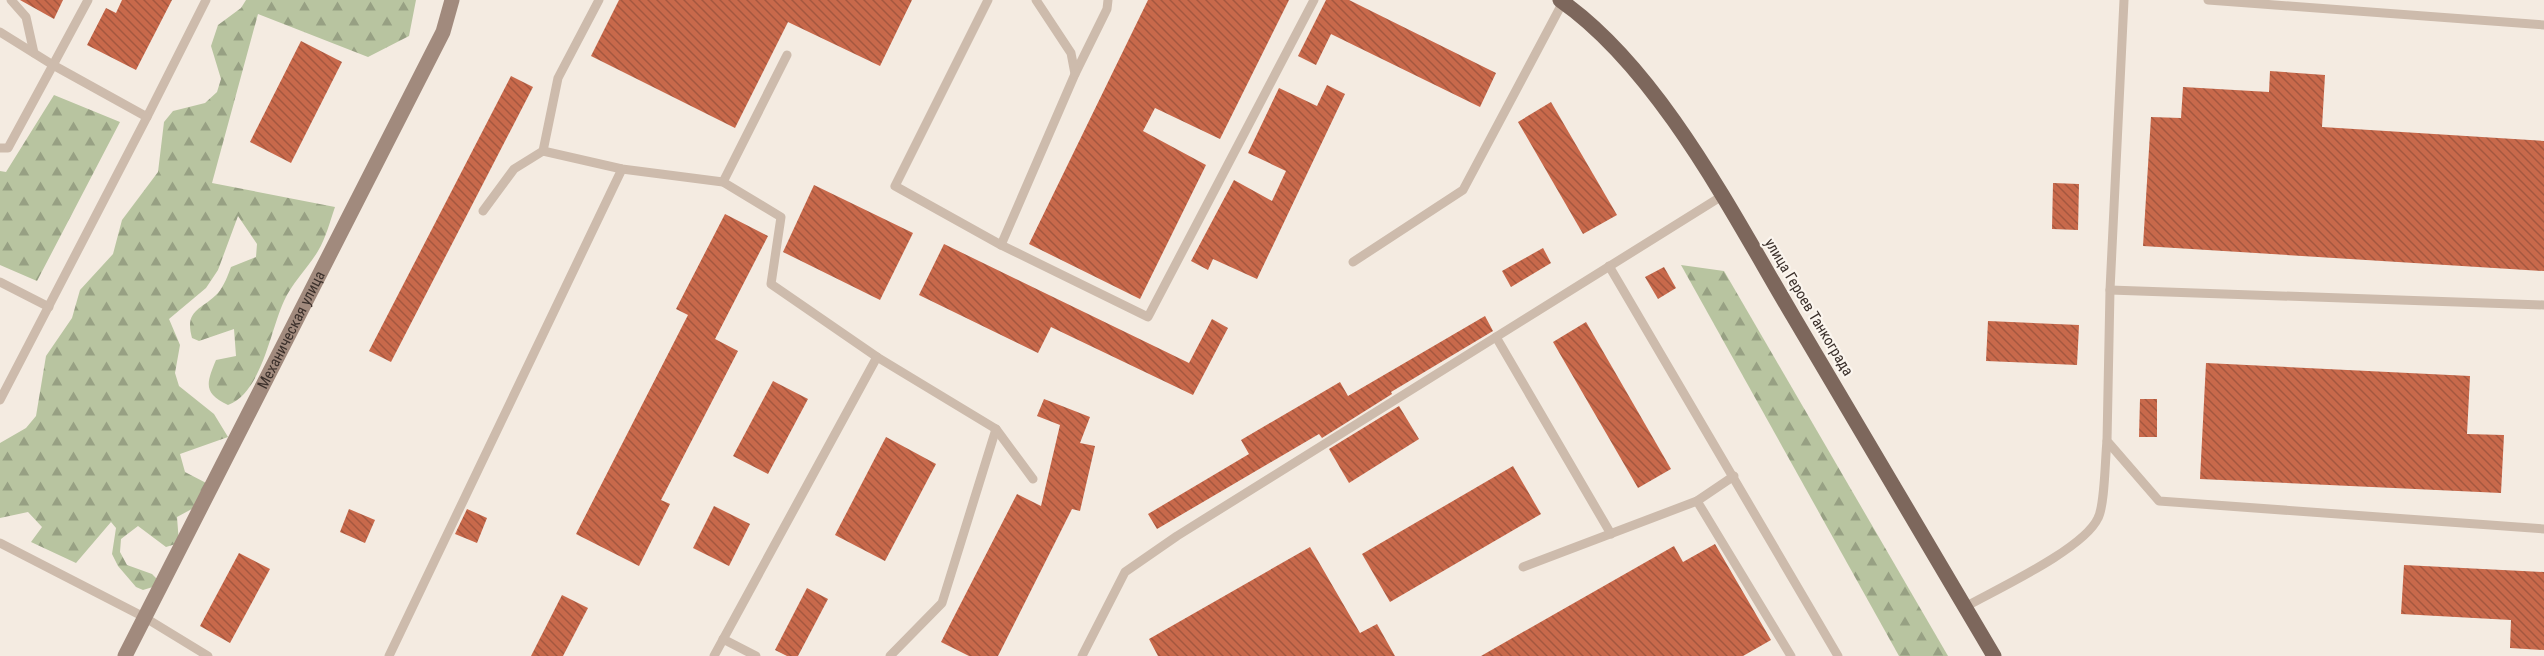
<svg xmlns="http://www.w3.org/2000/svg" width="2544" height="656" font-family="'Roboto Condensed',sans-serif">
<defs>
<pattern id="forest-firs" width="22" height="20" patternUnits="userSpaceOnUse" patternTransform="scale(1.5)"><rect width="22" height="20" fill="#b8c4a0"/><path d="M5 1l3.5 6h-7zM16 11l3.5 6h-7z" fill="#97a083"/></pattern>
<pattern id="building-back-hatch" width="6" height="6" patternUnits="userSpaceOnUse" patternTransform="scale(1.5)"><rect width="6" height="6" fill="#c8694b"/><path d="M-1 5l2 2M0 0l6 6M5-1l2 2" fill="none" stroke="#a4573f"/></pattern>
</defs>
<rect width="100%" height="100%" fill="#f4ebe1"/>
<g fill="url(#forest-firs)">
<path d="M246,0h170l-7,36 -41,21 -110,-43 -46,169 123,24c-5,14 -9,31 -17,44 -10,17 -26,32 -34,50 -14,30 -22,91 -56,104 -26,-12 -21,-23 -12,-45l20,-4 -2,-27 -35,12 -7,-3c-8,-29 10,-28 26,-45 6,-7 10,-18 13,-26l25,-10 1,-13 -19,-28 -20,54 -12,18 -37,31 11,26 -5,28 4,13 35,28 14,23 -48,17 5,18 25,13 4,12 -37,20 2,26 -13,4 -28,-21 -17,13 -1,13 7,13 25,9 5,5 -1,7 -13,4 -7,-3 -18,-21 -6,-12 4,-26 -5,-6 -35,41 -45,-21 11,-15 -14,-15 -28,6v-75l26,-15 10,-12 10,-60 26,-38 8,-28 33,-36 9,-34 36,-48 6,-50 9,-11 32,-8 12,-11 4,-13 -10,-33 7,-21 23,-17z"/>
<polygon points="54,95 120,122 37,281 0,265 0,171 6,172"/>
<polygon points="1681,265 1724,271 1948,656 1899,656"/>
</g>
<g fill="url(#building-back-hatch)">
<polygon points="20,0 63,0 54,19"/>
<polygon points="122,0 172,0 136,70 87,45 106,8 116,13"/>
<polygon points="619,0 912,0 880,66 788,22 735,128 591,56"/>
<polygon points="1148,0 1289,0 1220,139 1155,108 1143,131 1206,165 1140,299 1029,244"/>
<polygon points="1326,0 1349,0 1496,73 1480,107 1331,34 1316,65 1298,56"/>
<polygon points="301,41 342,62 291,163 250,142"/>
<polygon points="2270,71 2325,75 2322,127 2544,141 2544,271 2143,246 2151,117 2181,118 2183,87 2269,92"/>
<polygon points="511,76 533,87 391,362 369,351"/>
<polygon points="1327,85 1345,94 1257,279 1213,259 1208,270 1191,261 1234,180 1272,201 1286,171 1248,153 1279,88 1317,106"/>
<polygon points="1551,102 1617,215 1583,234 1518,122"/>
<polygon points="2053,183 2079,184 2078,230 2052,229"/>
<polygon points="814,185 913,233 880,300 783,252"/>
<polygon points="725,214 768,236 715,339 738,351 661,500 670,504 639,566 576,534 688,315 676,309"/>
<polygon points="944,244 1189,363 1212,319 1228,328 1193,395 1051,327 1038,353 919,295"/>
<polygon points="1543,248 1551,263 1511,287 1502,271"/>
<polygon points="1664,267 1676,288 1658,299 1645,277"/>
<polygon points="1485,316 1493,331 1391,392 1392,394 1322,438 1319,434 1157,529 1148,514 1249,454 1241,440 1340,382 1348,396"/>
<polygon points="1988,321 2079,325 2077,365 1986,361"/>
<polygon points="1586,322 1671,469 1638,488 1553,342"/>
<polygon points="2206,363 2470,376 2467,434 2504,435 2501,493 2200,479"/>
<polygon points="773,381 808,399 768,474 733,456"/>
<polygon points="1044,399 1090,417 1080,443 1095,446 1080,511 1072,509 998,656 969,656 941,642 1017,494 1041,506 1060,425 1037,416"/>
<polygon points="2140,399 2157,399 2157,437 2139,437"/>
<polygon points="1399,406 1419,439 1349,483 1329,449"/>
<polygon points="886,437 936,464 885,561 835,535"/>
<polygon points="1513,466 1541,514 1390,602 1362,554"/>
<polygon points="714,506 750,524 729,566 693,548"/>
<polygon points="349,509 375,520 365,543 340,532"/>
<polygon points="467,509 487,518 477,543 455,534"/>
<polygon points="1715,544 1771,640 1743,656 1481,656 1674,546 1683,562"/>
<polygon points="1310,547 1360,633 1377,624 1395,656 1158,656 1149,639"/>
<polygon points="239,553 270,569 230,643 200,626"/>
<polygon points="2404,565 2544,572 2544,650 2510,648 2511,620 2401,614"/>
<polygon points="807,588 828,599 798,656 787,656 775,650"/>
<polygon points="562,595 588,608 563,656 531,656"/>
</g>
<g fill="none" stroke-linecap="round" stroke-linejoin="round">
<g stroke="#cdbbac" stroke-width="9">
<polyline points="11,0 26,17 34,53"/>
<polyline points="988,0 895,186 1001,245 1075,74 1107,9 1108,0"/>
<polyline points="1036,0 1071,53 1075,74"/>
<polyline points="2124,0 2110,290 2107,441 2159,501 2544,529"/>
<polyline points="2208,0 2544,25"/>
<polyline points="0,32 53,65 88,0"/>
<polyline points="0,148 8,148 53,65 147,117 206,0"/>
<polyline points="543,151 558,78 599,0"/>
<polyline points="723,182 787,55"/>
<polyline points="483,211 514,169 543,151 622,169 723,182 781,217 771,284 877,357 996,429 1033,479"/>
<polyline points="1001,245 1148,317 1314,0"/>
<polyline points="1353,262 1463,190 1563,2"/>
<polyline points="1609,266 1838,656"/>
<polyline points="0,282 49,307"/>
<polyline points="2110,290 2544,305"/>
<polyline points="1496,337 1611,534"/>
<polyline points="0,400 147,117"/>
<polyline points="1697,501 1734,476"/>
<polyline points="0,543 144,617 208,656"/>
<polyline points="1523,567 1697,501 1791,656"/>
<path d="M1965,607c32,-18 119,-58 133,-89 7,-13 7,-60 9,-77"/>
<polyline points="723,639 756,656"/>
<polyline points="389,656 622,169"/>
<polyline points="714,656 877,357"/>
<polyline points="890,656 942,603 996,429"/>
<polyline points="1082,656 1125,572 1177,536 1722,196"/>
</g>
<path stroke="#a18a7d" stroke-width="15" id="s1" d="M125,656l318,-624 9,-32"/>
<path stroke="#7d675c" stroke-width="15" d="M1560,0c99,69 172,213 233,316 67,113 134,227 201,340"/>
</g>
<g text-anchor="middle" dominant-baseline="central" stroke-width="4.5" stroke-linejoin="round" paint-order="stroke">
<g font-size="15" fill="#3b302b" stroke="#fbf5ee">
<text transform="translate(1809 307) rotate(59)">улица Героев Танкограда</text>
<text stroke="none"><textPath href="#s1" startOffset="366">Механическая улица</textPath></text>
</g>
</g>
</svg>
